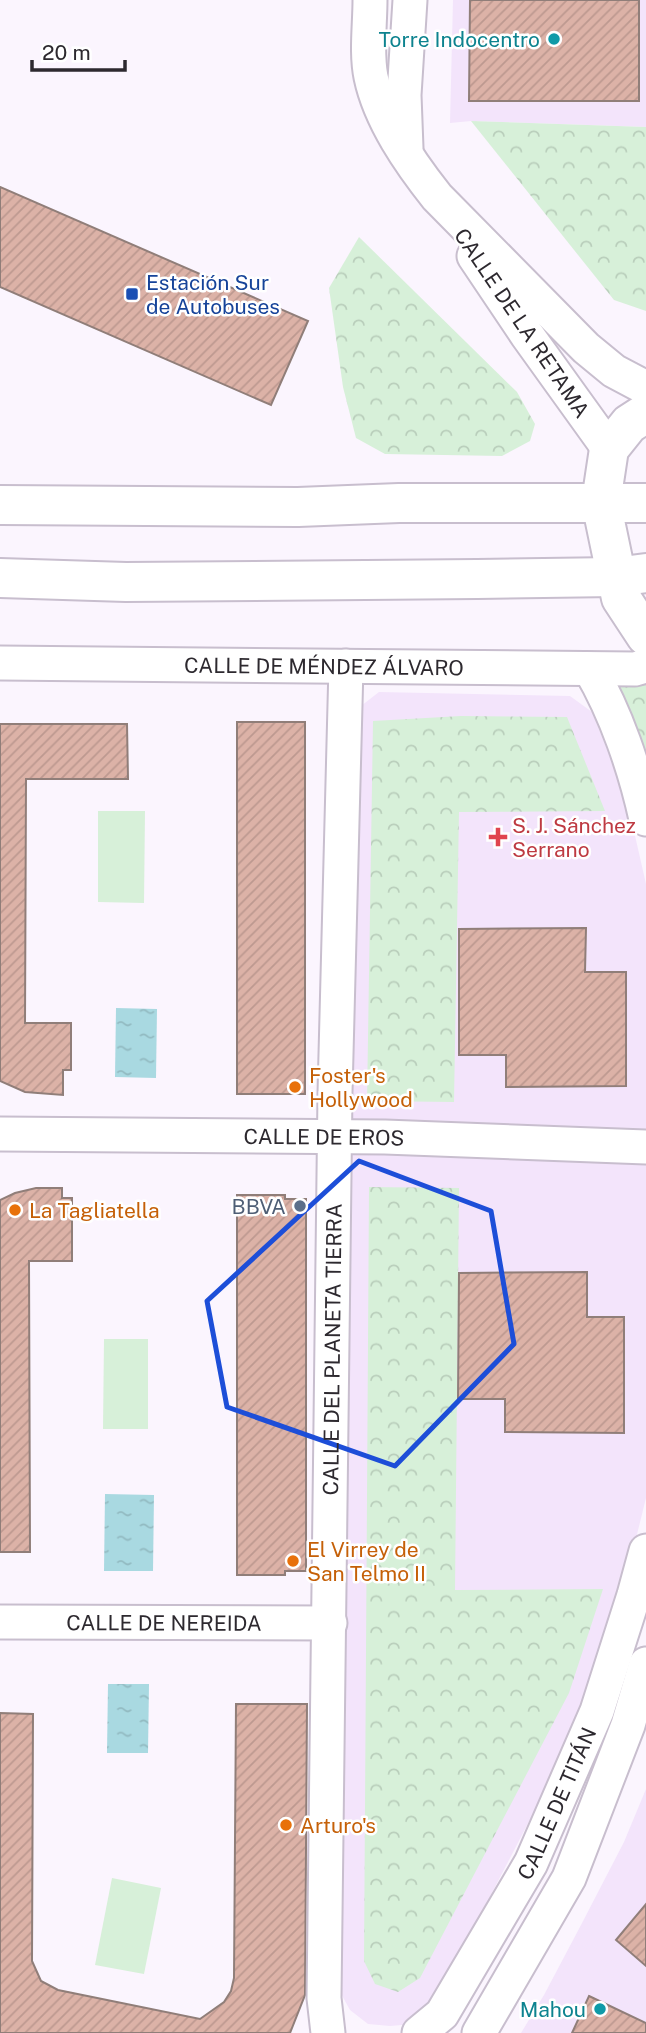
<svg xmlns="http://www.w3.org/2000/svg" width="646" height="2033" font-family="'Public Sans',sans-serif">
<defs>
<pattern id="forest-crowns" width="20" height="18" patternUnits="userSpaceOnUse" patternTransform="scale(1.75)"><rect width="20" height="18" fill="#d7f0d9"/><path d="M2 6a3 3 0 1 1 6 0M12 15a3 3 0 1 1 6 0" fill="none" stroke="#b9cebb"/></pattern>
<pattern id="water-ripples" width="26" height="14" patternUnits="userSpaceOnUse" patternTransform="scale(1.75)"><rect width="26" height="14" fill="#a9d9e1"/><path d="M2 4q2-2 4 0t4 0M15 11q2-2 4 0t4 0" fill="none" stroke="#92bac1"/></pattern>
<pattern id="building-hatch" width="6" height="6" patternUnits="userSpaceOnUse" patternTransform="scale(1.75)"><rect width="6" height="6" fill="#dcb2a7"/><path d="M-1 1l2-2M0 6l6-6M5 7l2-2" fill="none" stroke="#bd9990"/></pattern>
</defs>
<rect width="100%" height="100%" fill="#fbf5fe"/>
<g fill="#f3e4fb">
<polygon points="453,0 646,0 646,127 471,121 450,123"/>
<polygon points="379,692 570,696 592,712 626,796 646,884 646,1498 620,1603 580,1723 438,1997 413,2024 390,2026 368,2024 350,2010 340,1992 358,761 361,706"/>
<polygon points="646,1789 646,2033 521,2033 544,1995 581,1925 624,1842"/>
</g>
<g fill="url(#forest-crowns)">
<polygon points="471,121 646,127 646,311 614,300"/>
<polygon points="359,237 517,392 535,424 530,441 502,456 385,454 356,438 343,387 329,288"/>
<polygon points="646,680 646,771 614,683"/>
<polygon points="461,716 567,717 605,811 459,812 454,1102 367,1101 373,721"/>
<polygon points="369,1187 459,1188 455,1590 603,1589 569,1693 420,1978 398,1992 375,1984 364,1961"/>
</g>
<g fill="#d7f0d9">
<polygon points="98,811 145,811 144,903 98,902"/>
<polygon points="104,1339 148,1339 148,1429 103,1429"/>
<polygon points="112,1878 161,1888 144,1974 95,1965"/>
</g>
<g fill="url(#water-ripples)">
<polygon points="116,1008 157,1009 156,1078 115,1077"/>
<polygon points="105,1494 154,1495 153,1571 104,1571"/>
<polygon points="108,1684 149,1684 148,1753 107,1753"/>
</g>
<g fill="url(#building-hatch)" stroke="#907e79" stroke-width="2">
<polygon points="470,0 639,0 639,101 469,101"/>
<polygon points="0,187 308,321 271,405 0,287"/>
<rect x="237" y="722" width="68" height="372"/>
<polygon points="0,724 127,724 128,779 26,779 25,1023 71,1023 71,1070 63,1070 63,1095 25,1092 0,1081"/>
<polygon points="586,928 585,972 626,972 626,1086 506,1087 506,1055 459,1055 459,929"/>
<polygon points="36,1188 62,1188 62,1198 72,1198 72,1261 29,1261 30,1552 0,1552 0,1200 15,1193"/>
<polygon points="237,1195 285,1195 285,1199 306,1199 306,1571 285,1571 285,1575 237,1575"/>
<polygon points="587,1272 587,1317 624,1317 624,1433 505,1432 505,1399 458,1399 459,1273"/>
<polygon points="236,1704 307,1704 305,1995 290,2033 0,2033 0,1713 33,1714 32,1961 41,1981 58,1990 200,2019 224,2002 231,1991 234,1978"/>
<polygon points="646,1904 646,1966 616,1940"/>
<polygon points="589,1996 646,2023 646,2033 572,2033"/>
</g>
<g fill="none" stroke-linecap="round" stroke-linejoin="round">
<defs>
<g id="minor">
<path d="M370,0c0,25 -4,53 1,77 9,43 39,86 66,120l149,151 28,23 32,17"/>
<polyline points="406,148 404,95 410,0"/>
<polyline points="474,256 527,335 609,449"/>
<path id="s1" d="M0,663l635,6 11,-3"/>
<path d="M590,669c26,44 45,100 56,150"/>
<path id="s2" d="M0,1134l385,3 261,10"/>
<path id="s3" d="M0,1622l330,1"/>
<path id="s4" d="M328,2033l-4,-35 11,-905 11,-427"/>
<path id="s5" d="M419,2033l23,-19 89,-151 66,-152 37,-116 12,-44"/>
<polyline points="479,2033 569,1878 628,1725 646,1664"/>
</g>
<g id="primary">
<polyline points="646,413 629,424 609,449 601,502 621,598 646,636"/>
<polyline points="0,505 298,507 399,503 646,503"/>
<polyline points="0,578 126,582 477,579 615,577 646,573"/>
</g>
</defs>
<use href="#minor" stroke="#c8bece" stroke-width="37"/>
<use href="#primary" stroke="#c8bece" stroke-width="42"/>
<use href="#minor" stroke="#fff" stroke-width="33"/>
<use href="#primary" stroke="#fff" stroke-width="38"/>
</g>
<path fill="none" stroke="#1d4ed8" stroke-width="5" stroke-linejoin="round" d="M359,1161l132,50 23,133 -119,122 -168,-59 -20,-106z"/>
<g fill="#0f9aa8" stroke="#fff" stroke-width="2.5">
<circle cx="554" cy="39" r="7"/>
<circle cx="600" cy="2009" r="7"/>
</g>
<rect fill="#1a4fb4" stroke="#fff" stroke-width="2.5" x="125" y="287" width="14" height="14" rx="3.5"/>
<path fill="#e0444e" stroke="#fff" stroke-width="2.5" d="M494.5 826.5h7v7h7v7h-7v7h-7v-7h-7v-7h7z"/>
<g fill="#e8710a" stroke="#fff" stroke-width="2.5">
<circle cx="295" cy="1087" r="7"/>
<circle cx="15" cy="1210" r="7"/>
<circle cx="293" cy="1561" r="7"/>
<circle cx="286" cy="1825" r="7"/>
</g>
<circle fill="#5c6f8a" stroke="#fff" stroke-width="2.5" cx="300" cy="1206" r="7"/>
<g text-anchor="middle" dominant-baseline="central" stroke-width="5" stroke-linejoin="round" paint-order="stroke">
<g font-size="21" fill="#0d838f" stroke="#fff" text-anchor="end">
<text x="540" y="39">Torre Indocentro</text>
<text x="586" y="2009">Mahou</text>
</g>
<g font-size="21" fill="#164399" stroke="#fff" text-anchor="start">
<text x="146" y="282">Estación Sur<tspan x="146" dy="24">de Autobuses</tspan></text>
</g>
<g font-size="21" fill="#2d292f" stroke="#fff">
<text transform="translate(522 323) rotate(56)">CALLE DE LA RETAMA</text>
<text stroke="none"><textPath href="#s1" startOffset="324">CALLE DE MÉNDEZ ÁLVARO</textPath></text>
<text stroke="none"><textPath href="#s2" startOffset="324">CALLE DE EROS</textPath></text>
<text stroke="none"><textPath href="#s4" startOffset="684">CALLE DEL PLANETA TIERRA</textPath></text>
<text stroke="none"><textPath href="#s3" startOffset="164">CALLE DE NEREIDA</textPath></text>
<text stroke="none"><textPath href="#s5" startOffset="270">CALLE DE TITÁN</textPath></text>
</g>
<g font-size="21" fill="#be3a42" stroke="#fff" text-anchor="start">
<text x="512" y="825">S. J. Sánchez<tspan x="512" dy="24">Serrano</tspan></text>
</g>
<g font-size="21" fill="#c56008" stroke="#fff" text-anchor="start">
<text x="309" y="1075">Foster's<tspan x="309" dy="24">Hollywood</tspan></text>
<text x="29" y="1210">La Tagliatella</text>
<text x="307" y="1549">El Virrey de<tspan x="307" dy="24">San Telmo II</tspan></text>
<text x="300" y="1825">Arturo's</text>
</g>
<g font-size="21" fill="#4e5e75" stroke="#fff" text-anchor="end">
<text x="286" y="1206">BBVA</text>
</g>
</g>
<path d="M32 60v10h93v-10" fill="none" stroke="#2d292f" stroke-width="3.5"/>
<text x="42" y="60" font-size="21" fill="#2d292f" stroke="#ffffff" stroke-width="5" paint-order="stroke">20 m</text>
</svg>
